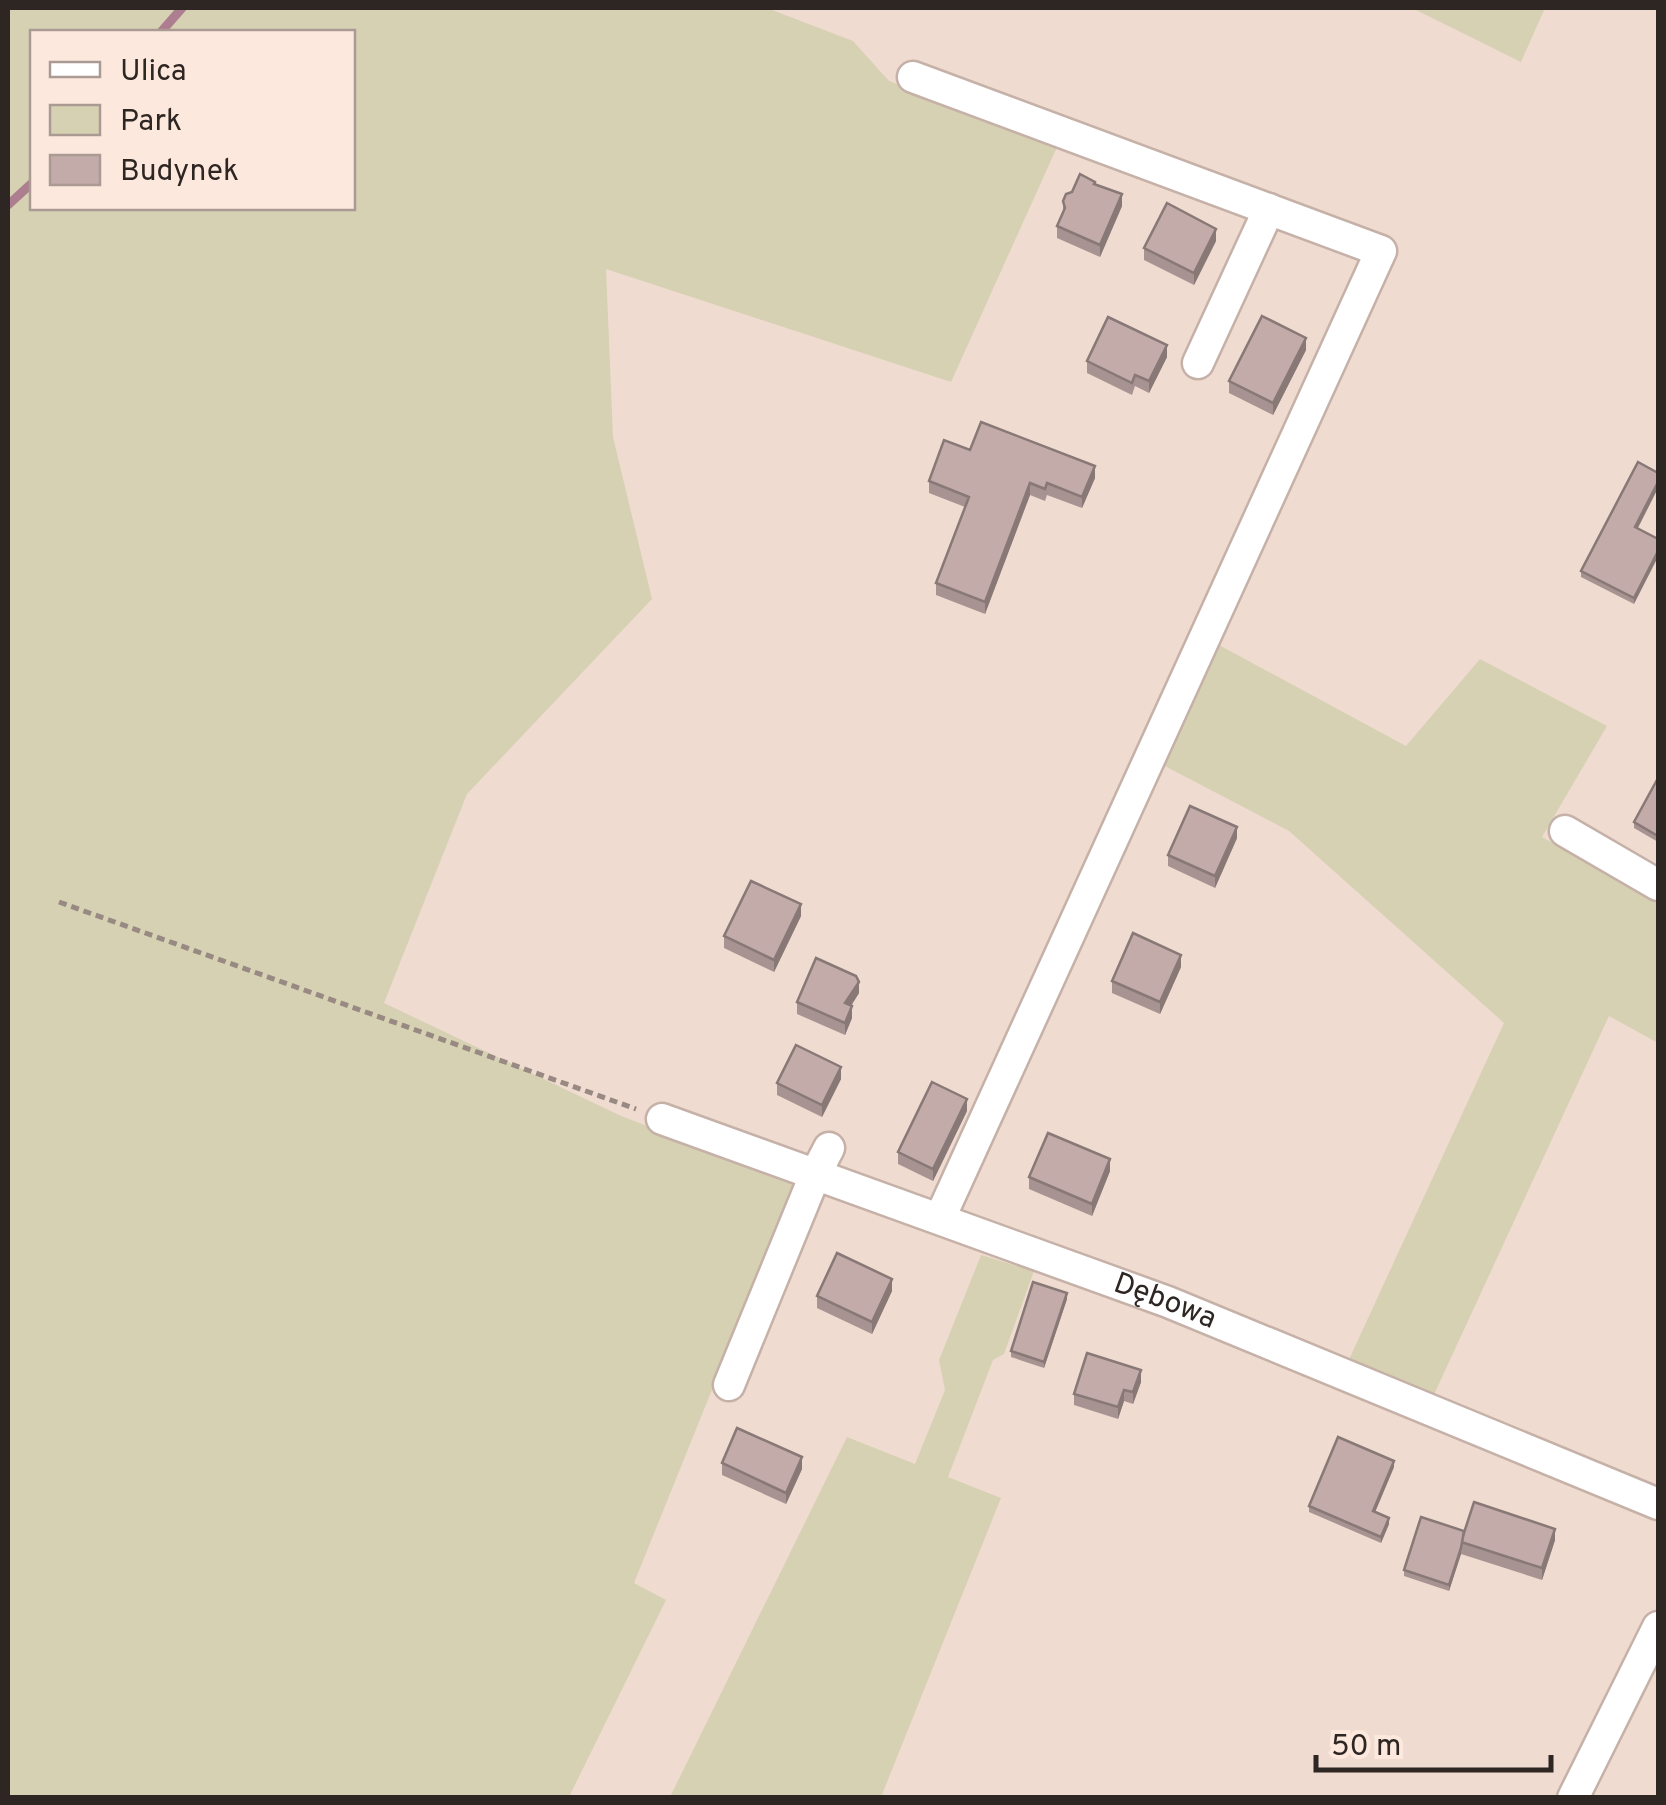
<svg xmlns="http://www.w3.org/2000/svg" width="1666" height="1805" font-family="Overpass,sans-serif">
<rect width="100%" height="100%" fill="#f0dbd1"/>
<g fill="#d6d1b2" fill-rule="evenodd">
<path d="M8,8h759l86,33 36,40 169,64 -107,237 -345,-113 7,168 39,162 -185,195 -83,209 235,112 176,69 -161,399 32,17 -97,197 -561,1zM32,32h320v176h-320z"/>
<polygon points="1412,8 1545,8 1521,62"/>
<polygon points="1219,645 1406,746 1480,659 1607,726 1542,837 1658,902 1658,1043 1609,1016 1431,1401 1346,1366 1504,1023 1289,831 1161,764"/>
<polygon points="981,1255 1034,1271 1004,1354 993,1360 948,1477 1001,1498 881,1797 670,1797 847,1437 915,1464 945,1390 939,1360"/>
</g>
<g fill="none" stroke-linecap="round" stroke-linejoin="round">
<g stroke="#ad7e8f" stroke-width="9">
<polyline points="161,32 182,8"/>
<polyline points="8,205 32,183"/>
</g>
<defs>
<g id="minor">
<polyline points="913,77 1381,251 940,1218"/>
<polyline points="1198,363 1269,209"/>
<polyline points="1565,831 1658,885"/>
<path id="s1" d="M662,1119l506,183 490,202"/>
<polyline points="729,1385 815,1175 829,1148"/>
<polyline points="1573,1798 1658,1627"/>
</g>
</defs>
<use href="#minor" stroke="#c5b1a7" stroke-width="35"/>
<polyline stroke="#988982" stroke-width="5" stroke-dasharray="8 5" stroke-linecap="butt" points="59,902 636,1109"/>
<use href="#minor" stroke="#fff" stroke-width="30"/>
</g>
<g fill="#a79391">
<polygon points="1095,185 1122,206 1100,257 1057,238 1057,226 1063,213 1063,201"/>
<polygon points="1216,241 1194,285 1144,260 1144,248"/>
<polygon points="1306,350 1273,415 1229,393 1229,381"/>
<polygon points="1167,357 1149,393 1135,386 1132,395 1087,373 1087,361"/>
<polygon points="1095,478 1082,508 1047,495 1045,501 1030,495 985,614 936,595 936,583 965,507 929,493 929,481"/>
<polygon points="1658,488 1638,528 1634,604 1581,577 1581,571"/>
<polygon points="1658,778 1658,842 1634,828 1634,822"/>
<polygon points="1237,838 1215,888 1168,866 1168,855"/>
<polygon points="801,916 774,972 724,948 724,936"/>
<polygon points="1181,967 1160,1014 1112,993 1112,981"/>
<polygon points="859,993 851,1006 852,1018 845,1035 797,1014 797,1002"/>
<polygon points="841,1079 822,1117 777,1095 777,1083"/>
<polygon points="967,1111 933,1181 898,1164 898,1152"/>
<polygon points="1110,1171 1092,1216 1029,1189 1029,1177"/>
<polygon points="892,1291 872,1334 817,1308 817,1296"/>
<polygon points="1067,1299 1044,1368 1011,1357 1011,1351"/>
<polygon points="1141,1382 1133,1404 1124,1401 1118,1419 1074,1405 1074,1394"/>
<polygon points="722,1463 802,1469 786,1504 722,1475"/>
<polygon points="1394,1467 1375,1512 1389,1524 1381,1543 1309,1512 1309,1506"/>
<polygon points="1464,1531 1555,1540 1542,1580 1461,1554 1449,1591 1404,1576 1404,1570"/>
</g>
<g fill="#887876">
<polygon points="1122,194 1122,206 1100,257 1100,245"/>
<polygon points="1216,229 1216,241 1194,285 1194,273"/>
<polygon points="1306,338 1306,350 1273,415 1273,403"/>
<polygon points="1167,345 1167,357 1149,393 1149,381"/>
<polygon points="1095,466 1095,478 1082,508 1082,497"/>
<polygon points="1658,482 1658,488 1635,533 1635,527"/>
<polygon points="1030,483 1030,495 985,614 985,602"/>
<polygon points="1658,551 1658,557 1634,604 1634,598"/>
<polygon points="1237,827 1237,838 1215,888 1215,876"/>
<polygon points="801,904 801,916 774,972 774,960"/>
<polygon points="1181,955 1181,967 1160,1014 1160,1002"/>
<polygon points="859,982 859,993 845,1015 845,1003"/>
<polygon points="852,1006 852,1018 845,1035 845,1023"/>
<polygon points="841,1067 841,1079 822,1117 822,1105"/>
<polygon points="967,1099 967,1111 933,1181 933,1169"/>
<polygon points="1110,1159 1110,1171 1092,1216 1092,1204"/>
<polygon points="892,1279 892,1291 872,1334 872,1322"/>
<polygon points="1067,1293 1067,1299 1044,1368 1044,1362"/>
<polygon points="1141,1370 1141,1382 1133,1404 1133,1392"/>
<polygon points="1124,1390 1124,1401 1118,1419 1118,1407"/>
<polygon points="802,1457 802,1469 786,1504 786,1493"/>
<polygon points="1394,1461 1394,1467 1373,1517 1373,1511"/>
<polygon points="1389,1518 1389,1524 1381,1543 1381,1537"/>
<polygon points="1555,1529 1555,1540 1542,1580 1542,1568"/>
<polygon points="1461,1548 1461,1554 1449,1591 1449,1585"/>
</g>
<g fill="#c2aba9" stroke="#887876" stroke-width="2.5">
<polygon points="1080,174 1095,182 1094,184 1122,194 1100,245 1057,226 1065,208 1063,201 1066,194 1072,192"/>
<polygon points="1167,203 1216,229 1194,273 1144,248"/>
<polygon points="1262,316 1306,338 1273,403 1229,381"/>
<polygon points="1108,317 1167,345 1149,381 1135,375 1132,383 1087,361"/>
<polygon points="981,422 1095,466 1082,497 1047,483 1045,489 1030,483 985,602 936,583 969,497 929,481 944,440 970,450"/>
<polygon points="1638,462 1658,473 1658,482 1635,527 1658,539 1658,551 1634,598 1581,571"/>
<polygon points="1658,778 1658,836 1634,822"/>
<polygon points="1190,806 1237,827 1215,876 1168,855"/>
<polygon points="751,881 801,904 774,960 724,936"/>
<polygon points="1133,933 1181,955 1160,1002 1112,981"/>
<polygon points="816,958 856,976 859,982 845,1003 852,1006 845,1023 797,1002"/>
<polygon points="796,1045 841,1067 822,1105 777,1083"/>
<polygon points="932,1082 967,1099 933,1169 898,1152"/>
<polygon points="1048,1133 1110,1159 1092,1204 1029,1177"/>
<polygon points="837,1253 892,1279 872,1322 817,1296"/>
<polygon points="1033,1282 1067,1293 1044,1362 1011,1351"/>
<polygon points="1087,1353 1141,1370 1133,1392 1124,1390 1118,1407 1074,1394"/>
<polygon points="737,1428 802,1457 786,1493 722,1463"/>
<polygon points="1338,1437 1394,1461 1373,1511 1389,1518 1381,1537 1309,1506"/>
<polygon points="1474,1502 1555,1529 1542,1568 1461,1542"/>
<polygon points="1421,1517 1464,1531 1461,1548 1449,1585 1404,1570"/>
</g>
<g text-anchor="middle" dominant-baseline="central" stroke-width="8" stroke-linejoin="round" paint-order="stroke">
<g font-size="30" fill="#2d2622" stroke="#fde8de">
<text stroke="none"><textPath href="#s1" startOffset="535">Dębowa</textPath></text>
</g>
</g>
<rect width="1666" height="1805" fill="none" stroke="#2d2622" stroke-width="20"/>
<rect x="30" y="30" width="325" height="180" fill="#fde8de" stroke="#aa9a93" stroke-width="2.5"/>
<rect x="50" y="62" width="50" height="15" fill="#ffffff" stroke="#aa9a93" stroke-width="2.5"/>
<text x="120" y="80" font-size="30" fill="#2d2622">Ulica</text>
<rect x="50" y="105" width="50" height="30" fill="#d6d1b2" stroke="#aa9a93" stroke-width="2.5"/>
<text x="120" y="130" font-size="30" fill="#2d2622">Park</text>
<rect x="50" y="155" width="50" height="30" fill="#c2aba9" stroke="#aa9a93" stroke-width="2.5"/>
<text x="120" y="180" font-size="30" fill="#2d2622">Budynek</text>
<path d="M1316 1755v15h235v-15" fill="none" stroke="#2d2622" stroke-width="5"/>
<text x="1331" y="1755" font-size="30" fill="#2d2622" stroke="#fde8de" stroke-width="8" paint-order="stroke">50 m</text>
</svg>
